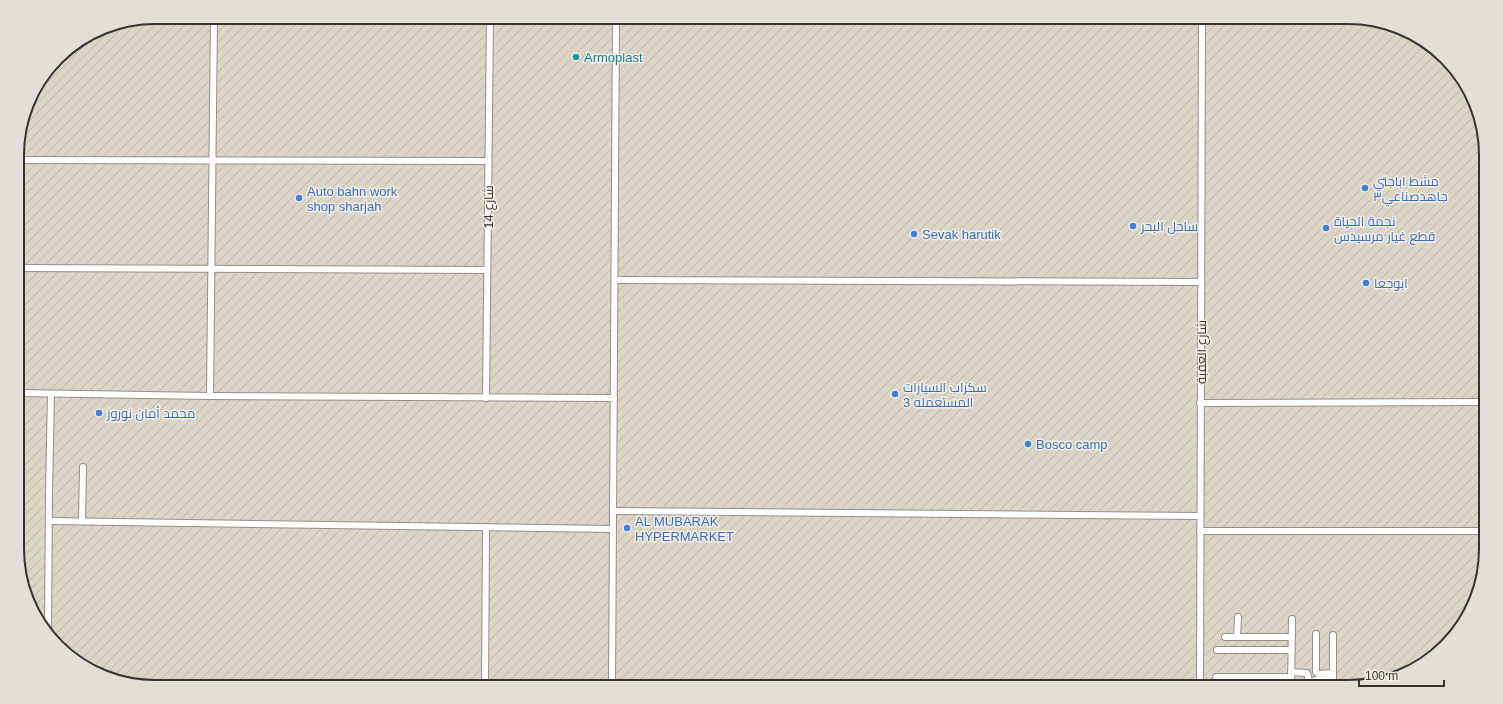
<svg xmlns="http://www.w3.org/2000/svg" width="1503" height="704" font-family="Arial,Cairo,sans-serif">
<defs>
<pattern id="industrial-furrows" width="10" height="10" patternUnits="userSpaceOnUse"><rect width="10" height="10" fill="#dcd5c6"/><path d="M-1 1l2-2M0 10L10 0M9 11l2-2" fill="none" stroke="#bdb7aa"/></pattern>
</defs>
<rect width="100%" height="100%" fill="#e5e1d9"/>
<polygon fill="url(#industrial-furrows)" points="155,17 1348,17 1401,28 1458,71 1485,137 1486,549 1475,602 1452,640 1425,664 1357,687 155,687 102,676 45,633 18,567 17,146 31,94 64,51 103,27"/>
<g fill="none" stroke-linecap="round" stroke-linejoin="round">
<defs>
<g id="minor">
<polyline points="17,160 488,161"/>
<polyline points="18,268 487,270"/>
<polyline points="615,280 1201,282"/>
<polyline points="18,393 210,396 614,398"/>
<polyline points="210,396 214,17"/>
<polyline points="486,398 490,17"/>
<polyline points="1200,403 1486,402"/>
<polyline points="613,511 1200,516"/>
<polyline points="49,521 613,529"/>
<polyline points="82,521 83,467"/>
<polyline points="1200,531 1486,531"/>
<polyline points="48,634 49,491 51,394"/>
<polyline points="1316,634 1316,672 1318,674 1333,673"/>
<polyline points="1225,637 1292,637"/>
<polyline points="1237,637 1238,617"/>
<polyline points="1217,650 1292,650"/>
<polyline points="1291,672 1307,673 1309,681 1312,683"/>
<polyline points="1216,677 1291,677"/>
<polyline points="1249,677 1249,687"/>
<polyline points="485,687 486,527"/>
<polyline points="612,687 616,17"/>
<polyline points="1200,687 1202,17"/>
<polyline points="1291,687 1292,619"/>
<polyline points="1312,687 1312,682 1315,680 1333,679"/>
<polyline points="1333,687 1333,635"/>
</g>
</defs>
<use href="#minor" stroke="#928f87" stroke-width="8"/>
<use href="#minor" stroke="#fff" stroke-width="6"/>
</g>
<circle fill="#0f9aa8" stroke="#f2eee6" stroke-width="1.5" cx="576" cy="57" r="4"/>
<g fill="#3f7fe0" stroke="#f2eee6" stroke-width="1.5">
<circle cx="1365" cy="188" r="4"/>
<circle cx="299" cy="198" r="4"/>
<circle cx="1133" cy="226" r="4"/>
<circle cx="1326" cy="228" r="4"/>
<circle cx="914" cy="234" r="4"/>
<circle cx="1366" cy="283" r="4"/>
<circle cx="895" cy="394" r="4"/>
<circle cx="99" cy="413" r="4"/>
<circle cx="1028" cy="444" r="4"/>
<circle cx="627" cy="528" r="4"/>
</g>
<g text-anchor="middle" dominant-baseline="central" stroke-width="3" stroke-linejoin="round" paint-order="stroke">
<g font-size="13" fill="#0d838f" stroke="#f2eee6" text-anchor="start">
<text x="584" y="57">Armoplast</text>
</g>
<g font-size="13" fill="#366cbe" stroke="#f2eee6" text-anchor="start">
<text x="1373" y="181">مشط اباجتي<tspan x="1373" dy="15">جاهدصناعي٣</tspan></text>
<text x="307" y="191">Auto bahn work<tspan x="307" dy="15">shop sharjah</tspan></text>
<text x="1334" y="221">نجمة الحياة<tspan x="1334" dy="15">قطع غيار مرسيدس</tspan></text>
<text x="1141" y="226">ساحل البحر</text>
<text x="922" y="234">Sevak harutik</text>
<text x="1374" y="283">ابوجعا</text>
<text x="903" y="387">سكراب السيارات<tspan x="903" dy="15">المستعمله 3</tspan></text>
<text x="107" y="413">محمد أمان نوروز</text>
<text x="1036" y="444">Bosco camp</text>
<text x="635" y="521">AL MUBARAK<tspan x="635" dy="15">HYPERMARKET</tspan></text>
</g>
<g font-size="13" fill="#343330" stroke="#f2eee6">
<text transform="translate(488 207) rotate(-90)">شارع 14</text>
<text transform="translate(1201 352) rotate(-90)">شارع العقبة</text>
</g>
</g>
<path d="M0 0H1503V704H0ZM155 24H1348A131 131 0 0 1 1479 155V549A131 131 0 0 1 1348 680H155A131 131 0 0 1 24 549V155A131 131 0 0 1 155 24Z" fill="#e3dfd7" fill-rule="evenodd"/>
<path fill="none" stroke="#343330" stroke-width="2" d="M155 24H1348A131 131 0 0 1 1479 155V549A131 131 0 0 1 1348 680H155A131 131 0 0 1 24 549V155A131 131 0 0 1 155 24Z"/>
<path d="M1359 680v6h85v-6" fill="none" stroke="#343330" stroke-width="2"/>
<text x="1365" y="680" font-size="12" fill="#343330" stroke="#f2eee6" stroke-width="3" paint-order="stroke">100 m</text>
</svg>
